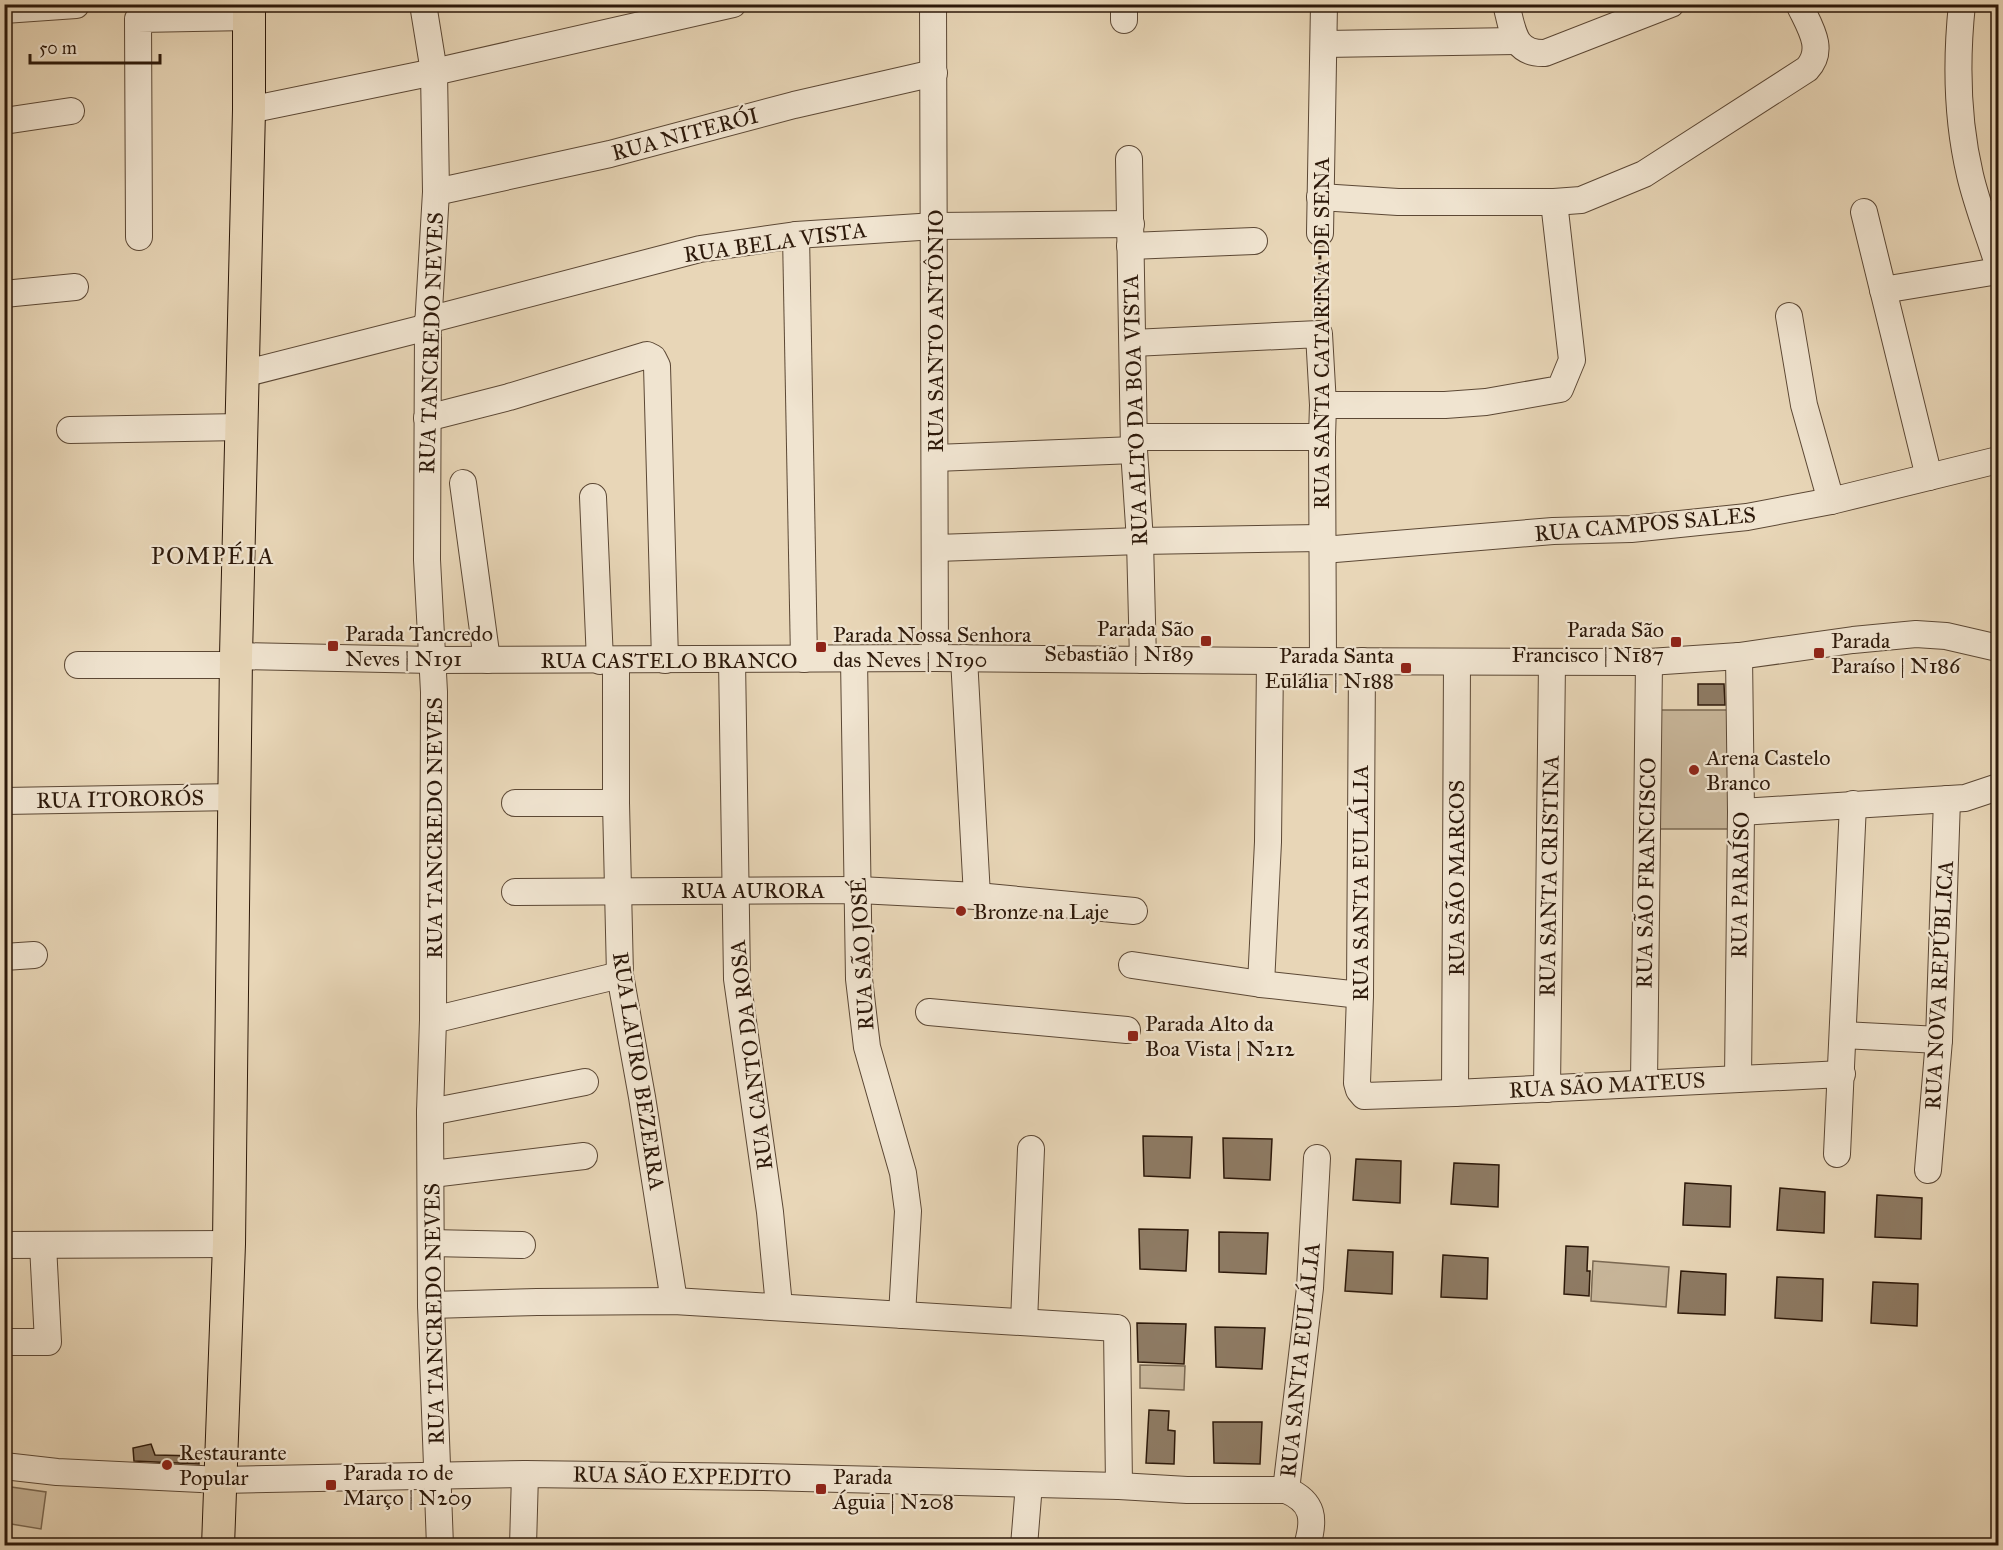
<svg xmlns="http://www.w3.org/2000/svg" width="2003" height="1550" font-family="'IM FELL Great Primer',serif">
<rect width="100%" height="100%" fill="#e8d6b7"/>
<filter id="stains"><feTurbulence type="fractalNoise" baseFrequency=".00333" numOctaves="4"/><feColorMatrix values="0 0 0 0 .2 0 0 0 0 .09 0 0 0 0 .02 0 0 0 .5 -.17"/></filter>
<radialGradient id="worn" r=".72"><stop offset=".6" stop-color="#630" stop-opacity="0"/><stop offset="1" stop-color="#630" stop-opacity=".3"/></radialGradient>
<g fill="#c8b69a" stroke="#7a6852" stroke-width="1.5">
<polygon points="1657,710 1729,710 1730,829 1659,829"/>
<polygon points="1593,1261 1669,1267 1666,1307 1591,1301"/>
<polygon points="1140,1365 1185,1366 1184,1390 1140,1388"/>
<polygon points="4,1486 46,1492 41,1529 5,1523"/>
</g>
<g fill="#8e7b64" stroke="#2d190a" stroke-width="1.5">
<polygon points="1698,684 1724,684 1725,705 1698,705"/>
<polygon points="1143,1136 1192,1137 1190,1178 1144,1176"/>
<polygon points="1223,1138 1272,1139 1270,1180 1224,1178"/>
<polygon points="1356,1159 1401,1161 1400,1203 1353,1200"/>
<polygon points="1454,1163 1499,1165 1498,1207 1451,1204"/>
<polygon points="1685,1183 1731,1186 1730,1227 1683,1225"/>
<polygon points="1780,1188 1825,1192 1824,1233 1777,1230"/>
<polygon points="1877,1195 1922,1198 1921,1239 1875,1237"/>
<polygon points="1139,1229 1188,1230 1186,1271 1140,1269"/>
<polygon points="1219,1232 1268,1233 1266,1274 1219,1272"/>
<polygon points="1566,1246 1588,1247 1587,1271 1590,1271 1589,1296 1564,1294"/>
<polygon points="1348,1250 1393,1252 1392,1294 1345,1291"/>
<polygon points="1443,1255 1488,1258 1487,1299 1441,1297"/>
<polygon points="1681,1271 1726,1274 1725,1315 1678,1313"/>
<polygon points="1777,1277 1823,1279 1822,1321 1775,1318"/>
<polygon points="1873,1282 1918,1284 1917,1326 1871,1323"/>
<polygon points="1137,1323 1186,1324 1184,1364 1138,1362"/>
<polygon points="1215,1327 1265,1328 1262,1369 1216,1367"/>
<polygon points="1149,1410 1169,1411 1168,1430 1175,1431 1174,1464 1146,1463"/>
<polygon points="1213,1422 1262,1422 1260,1464 1214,1463"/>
<polygon points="151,1444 155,1455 199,1456 199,1464 134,1461 133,1448"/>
</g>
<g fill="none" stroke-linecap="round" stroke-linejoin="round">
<defs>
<g id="minor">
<polyline points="423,4 434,72 436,192 428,327 427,560 434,692 433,1020 430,1112 431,1305 440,1546"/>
<polyline points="933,4 935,658"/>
<polyline points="1124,4 1124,20"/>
<path d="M1506,4c7,26 7,50 39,49l126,-49"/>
<path d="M1962,4c-6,57 -5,116 8,171 7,30 19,60 28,89"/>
<polyline points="4,10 76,5"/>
<polyline points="1324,44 1516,41"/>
<polyline points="249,110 434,72 733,4"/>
<polyline points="4,121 71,111"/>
<polyline points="1129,159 1134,450 1140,541 1143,660"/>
<polyline points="436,192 610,154 794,105 934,73"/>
<path d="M1320,197l78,5h156l27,-2 63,-26 163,-105c19,-20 2,-43 -8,-65"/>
<polyline points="1864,212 1929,477"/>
<polyline points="1320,233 1324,4"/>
<polyline points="796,235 804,659"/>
<polyline points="139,237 138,19 249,17"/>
<polyline points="1130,246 1254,241"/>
<polyline points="1883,290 1998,271"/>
<polyline points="4,294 75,287"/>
<polyline points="1789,316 1804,405 1831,501"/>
<polyline points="428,320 700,249 796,235 935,226 1131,224"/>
<polyline points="1133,343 1319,334 1323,405 1322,437 1323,661"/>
<polyline points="243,374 428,327"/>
<polyline points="1323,405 1445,405 1486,402 1560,389 1572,360 1554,202"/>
<polyline points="427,418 509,397 647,355 653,358 657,366 665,660"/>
<polyline points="70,430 241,427"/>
<polyline points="1135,437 1322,437"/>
<polyline points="935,458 1134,450"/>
<polyline points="463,483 487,660"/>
<polyline points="593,497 600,661"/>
<polyline points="936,548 1140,541 1321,538"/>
<polyline points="1323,550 1553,531 1631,529 1747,517 1831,501 1998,460"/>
<polyline points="236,656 433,660 935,658 1270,661 1649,662 1739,656 1853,640 1916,634 1946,636 1998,648"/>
<polyline points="964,658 977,896"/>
<polyline points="854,659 859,979 867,1047 903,1173 908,1211 902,1315"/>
<polyline points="732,660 737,979 770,1212 779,1306"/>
<polyline points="616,661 616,803 620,975 642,1097 674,1301"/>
<polyline points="1362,661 1360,995 1357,1083 1359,1090 1364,1096 1455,1093 1842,1074"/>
<polyline points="78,665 236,665"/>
<polyline points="4,801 236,797"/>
<polyline points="515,803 616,803"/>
<polyline points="1741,812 1965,798 1998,787"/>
<polyline points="515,892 859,890 977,896 1134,911"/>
<polyline points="4,957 34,955"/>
<polyline points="1132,965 1261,984 1360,995"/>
<polyline points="1261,984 1268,842 1270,661"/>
<polyline points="929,1012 1127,1030"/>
<polyline points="433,1020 620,975"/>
<polyline points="1843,1035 1939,1040"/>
<polyline points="1738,1079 1741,812 1739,656"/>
<polyline points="1644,1083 1649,662"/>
<polyline points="1547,1089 1552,662"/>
<polyline points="1455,1093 1457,662"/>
<polyline points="430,1112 585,1082"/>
<polyline points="1837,1154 1853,804"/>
<polyline points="1928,1170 1939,1040 1947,799"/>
<polyline points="432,1174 584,1156"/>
<polyline points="431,1243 522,1245"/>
<polyline points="4,1245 229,1244"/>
<polyline points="431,1305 537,1302 674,1301 1117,1328 1119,1486"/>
<polyline points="1024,1322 1031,1149"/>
<polyline points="4,1342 48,1342 43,1245"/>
<path d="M4,1466l53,6 164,8 304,-6 238,3 356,9 68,4h99c28,12 29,29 21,56"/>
<polyline points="1286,1490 1310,1288 1317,1158"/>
<polyline points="523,1546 525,1474"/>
<polyline points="1024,1546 1029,1484"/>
</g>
<polyline id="major" points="218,1546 229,1244 236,656 249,110 249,4"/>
</defs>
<use href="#minor" stroke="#5c4835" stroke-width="28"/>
<use href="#major" stroke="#2d190a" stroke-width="34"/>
<g stroke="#2d190a" stroke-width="3" stroke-dasharray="4.5 3" stroke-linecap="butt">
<polyline points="1983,10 1998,6"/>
<polyline points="1319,312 1320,253"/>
</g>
<use href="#minor" stroke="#f0e4d0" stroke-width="26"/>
<use href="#major" stroke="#e8d6b7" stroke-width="32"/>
</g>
<g fill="#8f2418" stroke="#f0e4d0" stroke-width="2">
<rect x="1200" y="635" width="12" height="12" rx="3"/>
<rect x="1670" y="636" width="12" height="12" rx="3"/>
<rect x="327" y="640" width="12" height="12" rx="3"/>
<rect x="815" y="641" width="12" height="12" rx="3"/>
<rect x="1813" y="647" width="12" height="12" rx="3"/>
<rect x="1400" y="662" width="12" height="12" rx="3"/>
<circle cx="1694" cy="770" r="6"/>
<circle cx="961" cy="911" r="6"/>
<rect x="1127" y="1030" width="12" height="12" rx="3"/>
<circle cx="167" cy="1465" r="6"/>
<rect x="325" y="1479" width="12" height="12" rx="3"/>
<rect x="815" y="1483" width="12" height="12" rx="3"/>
</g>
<g text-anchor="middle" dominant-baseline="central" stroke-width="4.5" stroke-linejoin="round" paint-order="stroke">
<g font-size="22" fill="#2d190a" stroke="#f0e4d0">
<text transform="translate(685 134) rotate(-15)">RUA NITERÓI</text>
<text transform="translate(775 242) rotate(-8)">RUA BELA VISTA</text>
<text transform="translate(935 331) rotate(-90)">RUA SANTO ANTÔNIO</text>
<text transform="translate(1321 333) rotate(-90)">RUA SANTA CATARINA DE SENA</text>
<text transform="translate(431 343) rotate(-88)">RUA TANCREDO NEVES</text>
<text transform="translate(1135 410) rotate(-92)">RUA ALTO DA BOA VISTA</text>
<text transform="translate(1645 524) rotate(-5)">RUA CAMPOS SALES</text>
<text x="669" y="660">RUA CASTELO BRANCO</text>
<text transform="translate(120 799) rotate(-1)">RUA ITORORÓS</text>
<text transform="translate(434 828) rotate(-90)">RUA TANCREDO NEVES</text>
<text transform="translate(1646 873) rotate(-89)">RUA SÃO FRANCISCO</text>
<text transform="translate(1549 876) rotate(-89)">RUA SANTA CRISTINA</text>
<text transform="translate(1456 878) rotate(-90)">RUA SÃO MARCOS</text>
<text transform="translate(1360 883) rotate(-90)">RUA SANTA EULÁLIA</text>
<text transform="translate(1740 885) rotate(-89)">RUA PARAÍSO</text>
<text x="753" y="890">RUA AURORA</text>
<text transform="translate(862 954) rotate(-93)">RUA SÃO JOSÉ</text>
<text transform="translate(1939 985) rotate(-87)">RUA NOVA REPÚBLICA</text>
<text transform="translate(751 1055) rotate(-97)">RUA CANTO DA ROSA</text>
<text transform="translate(639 1071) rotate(81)">RUA LAURO BEZERRA</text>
<text transform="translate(1607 1085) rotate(-3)">RUA SÃO MATEUS</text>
<text transform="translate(434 1314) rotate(-91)">RUA TANCREDO NEVES</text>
<text transform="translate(1300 1360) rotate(-84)">RUA SANTA EULÁLIA</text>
<text transform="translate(682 1476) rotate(1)">RUA SÃO EXPEDITO</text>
</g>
<g font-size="22" fill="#2d190a" stroke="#f0e4d0" text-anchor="start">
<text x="1194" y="628" text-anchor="end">Parada São<tspan x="1194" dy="25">Sebastião | N189</tspan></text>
<text x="1664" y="629" text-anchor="end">Parada São<tspan x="1664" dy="25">Francisco | N187</tspan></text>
<text x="345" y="633">Parada Tancredo<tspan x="345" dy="25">Neves | N191</tspan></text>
<text x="833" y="634">Parada Nossa Senhora<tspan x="833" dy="25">das Neves | N190</tspan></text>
<text x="1831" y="640">Parada<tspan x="1831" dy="25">Paraíso | N186</tspan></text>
<text x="1394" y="655" text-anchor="end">Parada Santa<tspan x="1394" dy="25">Eulália | N188</tspan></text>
<text x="1706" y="757">Arena Castelo<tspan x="1706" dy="25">Branco</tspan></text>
<text x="973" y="911">Bronze na Laje</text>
<text x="1145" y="1023">Parada Alto da<tspan x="1145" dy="25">Boa Vista | N212</tspan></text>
<text x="179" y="1452">Restaurante<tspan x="179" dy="25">Popular</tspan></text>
<text x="343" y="1472">Parada 10 de<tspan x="343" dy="25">Março | N209</tspan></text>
<text x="833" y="1476">Parada<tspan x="833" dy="25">Águia | N208</tspan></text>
</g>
<g font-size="24" letter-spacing="1.5" fill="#2d190a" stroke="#f0e4d0">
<text x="213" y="556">POMPÉIA</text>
</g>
</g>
<rect width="2003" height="1550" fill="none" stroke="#e8d6b7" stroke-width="24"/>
<rect x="6" y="6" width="1991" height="1538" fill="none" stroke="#2d190a" stroke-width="3"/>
<rect x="12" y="12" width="1979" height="1526" fill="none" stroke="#2d190a" stroke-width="1.5"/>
<path d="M30 54v9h130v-9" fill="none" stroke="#2d190a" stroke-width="3"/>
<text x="39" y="54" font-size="18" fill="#2d190a" stroke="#f0e4d0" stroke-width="4.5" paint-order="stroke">50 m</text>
<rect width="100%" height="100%" filter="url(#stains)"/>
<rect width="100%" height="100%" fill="url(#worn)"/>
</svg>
